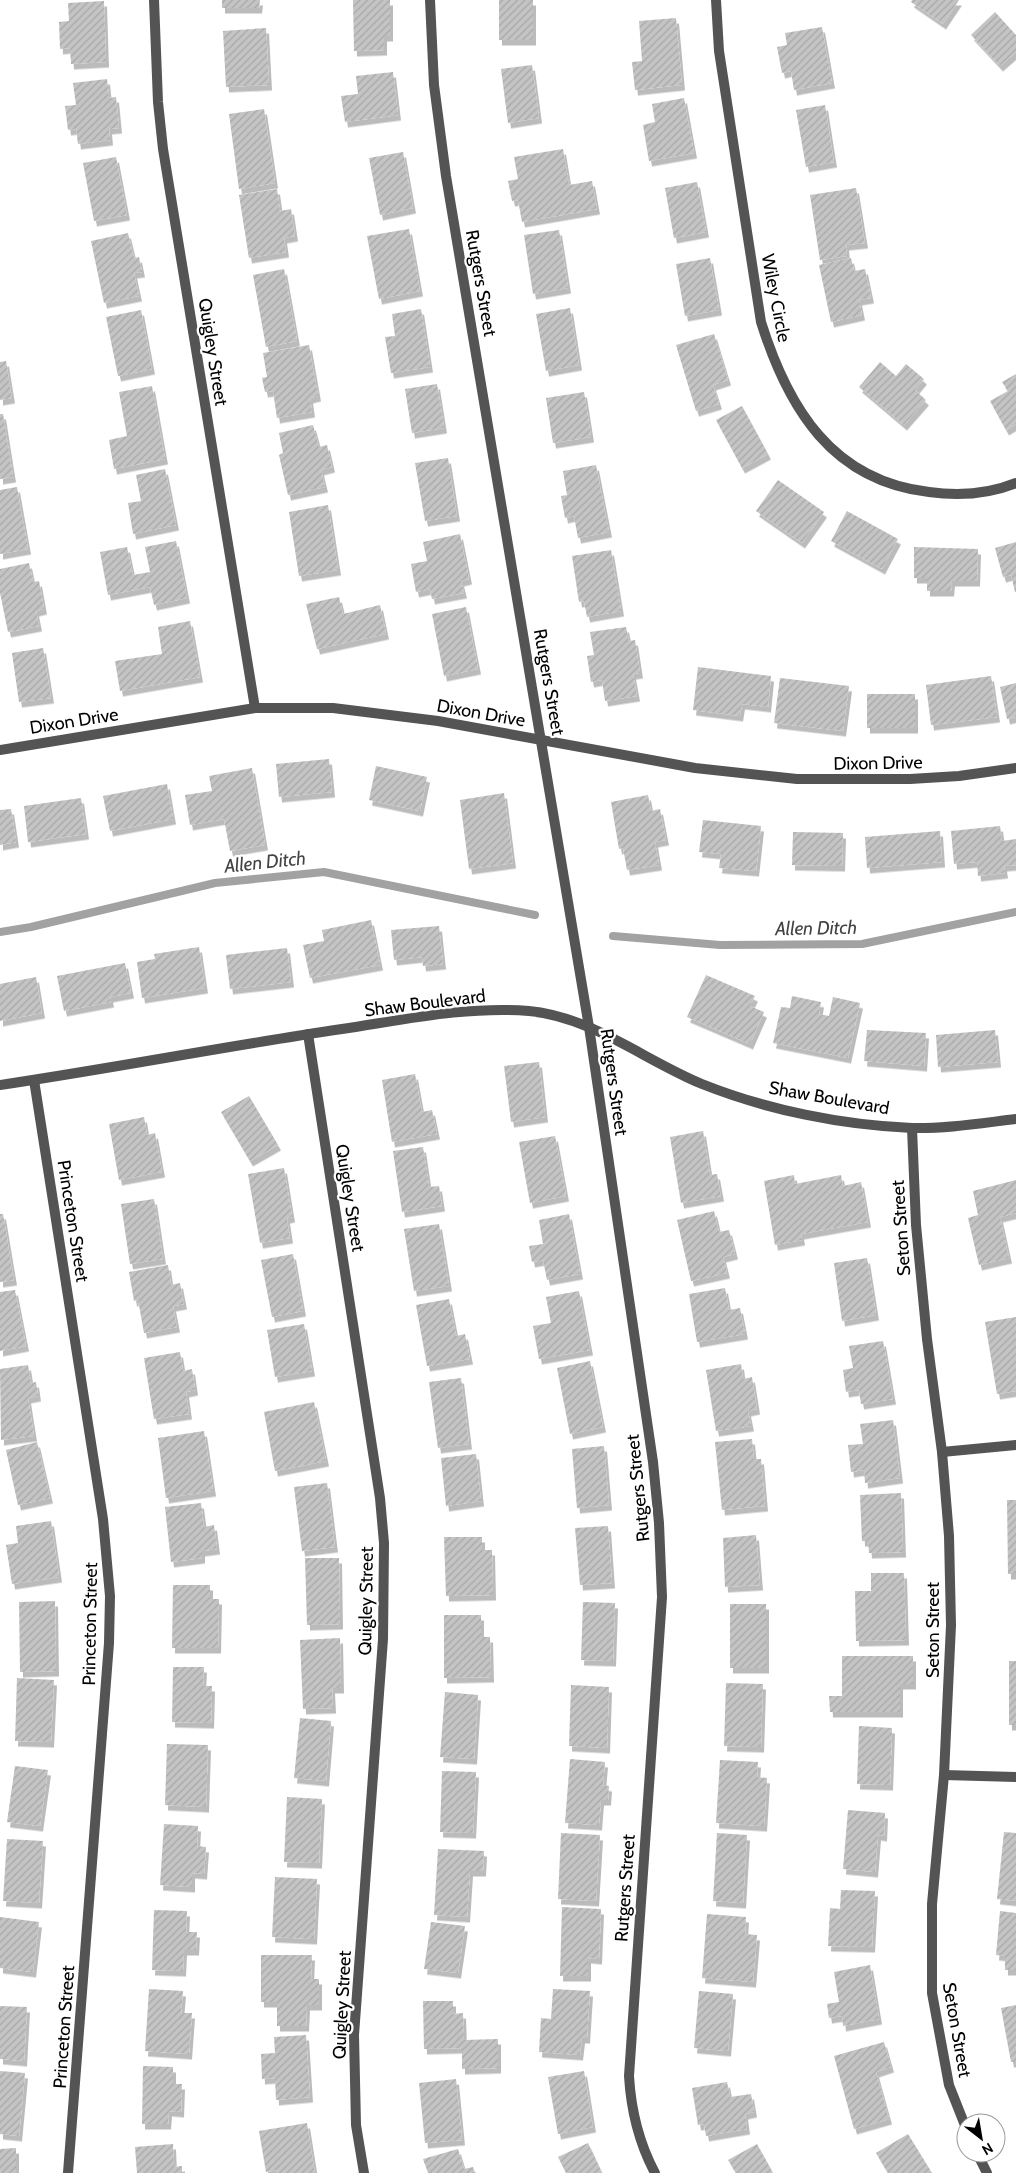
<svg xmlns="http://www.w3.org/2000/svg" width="1016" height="2173" font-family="Cabin,sans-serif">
<defs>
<pattern id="building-hatch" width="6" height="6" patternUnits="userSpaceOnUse" patternTransform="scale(1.25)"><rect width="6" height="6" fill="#c4c4c4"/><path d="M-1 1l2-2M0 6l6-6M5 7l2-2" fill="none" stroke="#a7a7a7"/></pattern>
<filter id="shadow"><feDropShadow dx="3" dy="5.5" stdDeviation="0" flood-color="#0004"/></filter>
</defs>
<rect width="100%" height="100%" fill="#fff"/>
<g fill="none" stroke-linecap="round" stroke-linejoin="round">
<g stroke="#a2a2a2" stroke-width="8">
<polyline points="0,932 31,927 215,883 324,872 535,915"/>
<polyline points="613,936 720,945 862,944 1016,912"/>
</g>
</g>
<g fill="url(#building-hatch)" filter="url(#shadow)">
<polygon points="222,0 260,0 259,8 222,8"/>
<polygon points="353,0 390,0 390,36 384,36 384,50 354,51"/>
<rect x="499" y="0" width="34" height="40"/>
<polygon points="912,0 959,0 943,24 911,2"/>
<polygon points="104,1 106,62 71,64 70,48 60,49 59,22 69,21 68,3"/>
<polygon points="995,12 1016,35 1016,52 1000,66 971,35"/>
<polygon points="676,18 682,85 635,90 632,62 642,61 639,21"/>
<polygon points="822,27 832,83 794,90 791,71 782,73 777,47 787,45 785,33"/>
<polygon points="266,28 269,85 226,87 223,31"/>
<polygon points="532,65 539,118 508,123 501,69"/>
<polygon points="393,72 398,115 345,122 341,96 358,94 356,76"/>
<polygon points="107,79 109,98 116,97 119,128 109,129 110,140 78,144 76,129 68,130 65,106 76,105 73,83"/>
<polygon points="684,98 694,153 649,161 643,125 655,122 652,104"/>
<polygon points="825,105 834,162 806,167 796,110"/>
<polygon points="264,109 275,183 239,189 229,114"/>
<polygon points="563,149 569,185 592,181 597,209 522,222 518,200 512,201 508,181 518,179 514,157"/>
<polygon points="403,152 413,208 380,215 369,158"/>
<polygon points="116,157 127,215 94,221 83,163"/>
<polygon points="697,182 706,232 674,238 665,188"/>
<polygon points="856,188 865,243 846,245 847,256 820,260 810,195"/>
<polygon points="277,189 280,211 291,209 295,236 284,238 286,252 249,258 239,195"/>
<polygon points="409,229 420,291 379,299 367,236"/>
<polygon points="559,230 568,288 533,294 524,235"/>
<polygon points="128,233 134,258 139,257 142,272 134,273 139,296 104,303 91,241"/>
<polygon points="710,258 719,310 685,316 676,264"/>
<polygon points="851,258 854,271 865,269 871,298 859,300 862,315 831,322 819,265"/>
<polygon points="284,269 297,341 266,347 253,275"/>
<polygon points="570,308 579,365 546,371 536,314"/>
<polygon points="421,309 430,367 391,373 385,337 395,336 392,314"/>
<polygon points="141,310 152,369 118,376 106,317"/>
<polygon points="714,334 728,380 713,385 719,404 696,411 676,345"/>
<polygon points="309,345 318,396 310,398 312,412 277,418 273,391 265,392 262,378 267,377 263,353"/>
<polygon points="6,361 12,398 0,400 0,362"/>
<polygon points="880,362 896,376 906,364 924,379 915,390 926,400 904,425 859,387"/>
<polygon points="1016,374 1016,424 1006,430 990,401 1008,391 1002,382"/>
<polygon points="437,384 444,428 412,433 405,389"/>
<polygon points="152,386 165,459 114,469 109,440 127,436 119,392"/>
<polygon points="584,392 591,437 553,443 546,398"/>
<polygon points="742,406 768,454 742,468 716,420"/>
<polygon points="0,414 3,414 13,477 0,479"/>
<polygon points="313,425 319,447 327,445 332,467 321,470 325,487 288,495 279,455 283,453 279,433"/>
<polygon points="448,458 457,516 425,521 415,463"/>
<polygon points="596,465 609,532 578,538 574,516 565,518 561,496 567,495 563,471"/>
<polygon points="165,469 176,525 133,534 128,503 141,501 136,475"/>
<polygon points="778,480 824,512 802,543 756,511"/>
<polygon points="17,487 28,549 0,554 0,490"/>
<polygon points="328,505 338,570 299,576 289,512"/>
<polygon points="847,511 898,539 882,569 831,541"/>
<polygon points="460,534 469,579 461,581 464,593 432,599 430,589 416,592 411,564 427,561 423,542"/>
<polygon points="176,541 187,598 154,605 150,587 108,595 100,552 127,547 133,575 150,572 145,547"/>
<polygon points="1016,542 1016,592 1015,592 1011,575 1003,577 995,548"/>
<polygon points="914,547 978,549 977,581 952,581 951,591 927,591 927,578 914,578"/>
<polygon points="611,550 621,611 587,617 584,601 579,602 572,556"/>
<polygon points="29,563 33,582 39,581 44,609 36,611 39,626 8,632 0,593 0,569"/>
<polygon points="339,597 343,614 380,605 386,634 317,649 306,604"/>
<polygon points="466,607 478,669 444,676 432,614"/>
<polygon points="190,621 200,677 120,691 115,661 162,654 158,627"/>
<polygon points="626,627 629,641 635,640 640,673 633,674 637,696 605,701 602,680 591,682 587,656 594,655 590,632"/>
<polygon points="43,648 51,698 19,702 12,653"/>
<polygon points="698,667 771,676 768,707 742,704 740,716 693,710"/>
<polygon points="991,676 997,717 931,725 926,685"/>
<polygon points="780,678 849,686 843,731 774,723"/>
<polygon points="1016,683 1016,717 1007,719 1000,687"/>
<rect x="867" y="694" width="48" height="34"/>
<polygon points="329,759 332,792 279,797 276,764"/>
<polygon points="376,766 427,777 420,811 369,800"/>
<polygon points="252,768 265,845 230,851 224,819 190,825 185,795 212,791 209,776"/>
<polygon points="167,784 173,819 110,831 103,796"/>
<polygon points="504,793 513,863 469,869 460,800"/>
<polygon points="648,795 651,811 660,809 666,840 655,842 659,865 627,870 623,848 619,849 611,802"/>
<polygon points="81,798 86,834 28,842 24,806"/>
<polygon points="11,809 16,842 0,845 0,810"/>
<polygon points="703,820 761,826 756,871 719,868 721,854 699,852"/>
<polygon points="1000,826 1002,841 1016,839 1016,865 1004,866 1005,873 978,876 977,862 954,864 951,831"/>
<polygon points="940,831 942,862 867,868 865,837"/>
<polygon points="793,832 843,833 842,866 792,865"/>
<polygon points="371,920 380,965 310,978 303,945 324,941 322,930"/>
<polygon points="439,926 443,964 423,966 422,957 394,960 391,930"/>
<polygon points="199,947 205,988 142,998 137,962 155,959 154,954"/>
<polygon points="287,948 291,982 230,989 226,955"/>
<polygon points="125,963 131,993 110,997 111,1002 64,1011 57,976"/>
<polygon points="706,975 755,996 750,1006 764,1012 750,1044 687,1017"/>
<polygon points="36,977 42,1013 0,1021 0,984"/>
<polygon points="792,996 821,1002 819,1014 829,1016 833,997 860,1003 848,1058 773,1043 781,1007 790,1008"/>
<polygon points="867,1030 926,1033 924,1066 864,1061"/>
<polygon points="995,1030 998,1062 938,1067 936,1035"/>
<polygon points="539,1062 545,1117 511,1122 504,1066"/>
<polygon points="415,1074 422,1112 432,1110 437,1134 392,1142 382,1080"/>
<polygon points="249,1096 278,1145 250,1161 221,1112"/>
<polygon points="144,1117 147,1135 155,1133 162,1172 119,1180 109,1124"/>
<polygon points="703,1131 710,1175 717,1174 721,1196 681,1203 670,1137"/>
<polygon points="555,1136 566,1196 530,1203 519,1142"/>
<polygon points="423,1147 429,1187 439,1186 442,1206 402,1212 393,1151"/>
<polygon points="284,1168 292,1217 287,1218 290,1238 260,1243 248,1174"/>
<polygon points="794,1175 795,1184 841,1175 843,1186 861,1182 868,1222 801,1234 802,1240 775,1245 764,1181"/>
<polygon points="1016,1180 1016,1213 1000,1217 1009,1258 979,1265 968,1218 978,1215 973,1191"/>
<polygon points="154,1199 163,1259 130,1264 121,1204"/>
<polygon points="714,1211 719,1232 729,1230 735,1254 723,1257 727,1273 691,1281 677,1220"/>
<polygon points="0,1214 3,1214 14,1280 0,1282"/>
<polygon points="569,1214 580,1274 547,1280 543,1260 532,1262 529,1246 543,1244 539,1220"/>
<polygon points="439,1224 449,1286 414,1291 404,1229"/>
<polygon points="293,1254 303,1311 272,1317 261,1260"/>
<polygon points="867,1258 876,1315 842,1321 834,1263"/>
<polygon points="168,1265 171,1285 180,1283 184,1304 173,1306 177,1327 144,1333 138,1300 134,1301 129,1272"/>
<polygon points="725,1288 729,1310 740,1308 745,1334 697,1342 689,1294"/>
<polygon points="15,1290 26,1346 0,1351 0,1292"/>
<polygon points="579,1291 590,1350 539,1359 533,1326 551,1323 546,1297"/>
<polygon points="449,1299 456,1336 465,1334 470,1359 427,1366 416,1305"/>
<polygon points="1016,1317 1016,1391 997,1394 985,1322"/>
<polygon points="304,1324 312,1371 275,1377 267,1330"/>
<polygon points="883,1341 893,1399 861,1404 859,1390 846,1392 843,1370 853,1368 849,1346"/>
<polygon points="180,1352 183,1371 192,1369 195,1390 186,1392 189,1414 154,1419 144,1358"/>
<polygon points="590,1361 603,1427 570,1434 557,1368"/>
<polygon points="741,1364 743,1379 752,1377 757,1409 748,1411 751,1426 716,1431 706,1370"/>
<polygon points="28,1365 31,1383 36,1382 38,1396 28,1398 34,1436 1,1440 0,1369"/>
<polygon points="461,1378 469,1444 438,1448 429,1382"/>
<polygon points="314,1402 326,1461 275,1471 264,1412"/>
<polygon points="893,1420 900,1478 865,1483 864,1470 851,1472 848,1445 863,1444 860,1424"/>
<polygon points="204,1431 213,1491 166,1498 158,1438"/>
<polygon points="752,1439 754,1459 761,1459 765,1506 722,1510 715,1442"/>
<polygon points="37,1442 50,1498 18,1505 6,1450"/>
<polygon points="604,1446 609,1505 577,1508 572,1449"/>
<polygon points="476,1454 481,1501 446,1506 441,1458"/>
<polygon points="327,1483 335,1547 302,1551 294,1487"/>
<polygon points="901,1493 903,1552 869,1553 868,1541 862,1541 860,1495"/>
<polygon points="1007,1500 1016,1500 1016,1574 1008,1574"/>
<polygon points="201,1503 204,1527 214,1525 217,1549 202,1551 202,1558 171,1562 165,1507"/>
<polygon points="51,1521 59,1577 12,1584 6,1545 18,1543 16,1526"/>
<polygon points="608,1526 612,1583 580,1585 575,1528"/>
<polygon points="756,1535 760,1585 725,1587 723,1538"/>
<polygon points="444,1537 482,1537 482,1550 492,1550 493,1595 446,1596"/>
<polygon points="305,1558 339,1558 340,1624 307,1625"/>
<polygon points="871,1573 904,1573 906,1640 856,1641 855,1591 871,1591"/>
<polygon points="173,1585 210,1585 210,1599 219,1599 218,1648 172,1648"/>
<polygon points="55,1601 56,1671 20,1672 19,1602"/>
<polygon points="583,1602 615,1603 613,1661 581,1660"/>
<rect x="730" y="1604" width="36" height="64"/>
<polygon points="444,1615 481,1615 481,1637 490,1637 491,1677 444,1678"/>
<polygon points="340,1638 341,1688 332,1688 333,1708 303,1709 300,1640"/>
<polygon points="842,1656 913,1656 913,1684 900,1684 900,1712 830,1712 829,1696 842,1696"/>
<rect x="1009" y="1661" width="7" height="64"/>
<polygon points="173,1667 204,1667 203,1686 212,1686 211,1723 172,1722"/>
<polygon points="17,1678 54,1680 51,1742 15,1741"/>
<polygon points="726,1683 763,1684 761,1747 724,1746"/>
<polygon points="571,1685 609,1687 607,1748 569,1746"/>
<polygon points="445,1692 478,1695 474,1759 440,1757"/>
<polygon points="300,1718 331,1721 326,1781 294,1778"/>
<polygon points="859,1726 892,1728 890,1785 857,1784"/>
<polygon points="167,1744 208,1745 206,1807 165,1805"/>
<polygon points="570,1759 605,1762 603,1785 609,1786 608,1800 601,1800 599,1825 565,1823"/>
<polygon points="720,1760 758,1762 757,1777 767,1778 764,1826 716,1823"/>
<polygon points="15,1766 48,1770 40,1826 7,1822"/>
<polygon points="442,1771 476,1772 473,1833 440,1832"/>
<polygon points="287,1797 322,1799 319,1863 284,1862"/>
<polygon points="848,1810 885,1813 884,1836 878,1835 875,1872 843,1869"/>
<polygon points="164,1824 198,1826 197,1846 206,1847 204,1874 192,1873 192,1887 160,1885"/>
<polygon points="1004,1832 1016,1833 1016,1901 997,1899"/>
<polygon points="561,1833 600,1835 596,1901 558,1899"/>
<polygon points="717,1833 747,1835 743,1903 713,1901"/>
<polygon points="7,1839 43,1841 39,1903 3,1901"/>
<polygon points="438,1849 484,1851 483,1871 470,1871 467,1917 434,1915"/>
<polygon points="275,1877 317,1879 314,1939 272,1937"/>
<polygon points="841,1890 875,1891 872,1947 828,1946 830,1908 840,1909"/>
<polygon points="562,1907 601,1909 599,1959 588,1958 588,1976 560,1976"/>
<polygon points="154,1910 187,1911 186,1932 197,1932 196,1950 184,1950 183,1971 152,1970"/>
<polygon points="1000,1911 1016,1913 1016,1970 1005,1970 1005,1956 996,1955"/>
<polygon points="707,1914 746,1917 745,1934 757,1935 753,1982 702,1978"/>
<polygon points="0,1917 39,1922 33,1972 0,1968"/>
<polygon points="431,1922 465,1926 458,1973 424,1969"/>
<polygon points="261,1955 312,1955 311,1979 319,1979 319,2005 307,2005 306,2026 277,2026 277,2002 261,2002"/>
<polygon points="870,1965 879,2019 843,2026 842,2016 829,2018 827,2004 839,2002 834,1972"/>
<polygon points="149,1989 183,1991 181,2013 192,2013 189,2054 145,2051"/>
<polygon points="553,1989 590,1991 587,2038 582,2038 580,2055 539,2052 541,2018 551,2019"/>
<polygon points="699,1991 733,1994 728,2051 694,2048"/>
<polygon points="423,2001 453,2001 453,2014 463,2013 464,2040 498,2039 498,2068 462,2069 462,2048 424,2049"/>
<polygon points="1016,2005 1016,2062 1011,2062 1001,2008"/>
<polygon points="0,2006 27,2007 24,2061 0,2059"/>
<polygon points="306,2035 310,2097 276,2100 275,2078 262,2079 261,2054 275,2053 274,2037"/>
<polygon points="884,2042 891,2067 876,2072 889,2119 854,2129 834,2056"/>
<polygon points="143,2066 173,2067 173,2084 182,2084 181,2112 169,2111 168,2124 142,2124"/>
<polygon points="0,2071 25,2073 19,2136 0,2134"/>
<polygon points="584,2071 593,2127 558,2134 548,2077"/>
<polygon points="456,2079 462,2140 425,2143 419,2083"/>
<polygon points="727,2082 730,2097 751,2094 754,2112 745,2114 747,2129 706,2136 704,2124 698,2125 692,2088"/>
<polygon points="307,2123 315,2173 278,2173 277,2170 266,2172 259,2131"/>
<polygon points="908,2134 932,2173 888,2173 876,2153"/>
<polygon points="588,2143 602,2173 566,2173 558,2157"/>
<polygon points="173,2144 174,2167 182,2166 182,2173 137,2173 135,2147"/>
<polygon points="757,2144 773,2173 736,2173 728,2160"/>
<polygon points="16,2148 16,2173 0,2173 0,2149"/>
<polygon points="458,2149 464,2169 473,2167 475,2173 428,2173 423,2159"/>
</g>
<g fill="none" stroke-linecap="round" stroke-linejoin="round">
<g stroke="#545454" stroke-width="10">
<polyline points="154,0 158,102 163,149 255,708"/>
<path d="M430,0l4,85 12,91 143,851 64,435 6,61 3,74 -33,479c2,34 10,67 26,97"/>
<path d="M716,0l3,51 42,271c27,86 71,159 168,170 29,4 60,2 87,-9"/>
<polyline points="0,750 255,708 333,708 438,721 695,768 797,779 910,779 959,776 1016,768"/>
<polyline points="308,1034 380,1498 384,1543 383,1639 354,2035 356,2125 364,2173"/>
<polyline points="34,1080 103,1519 110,1596 109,1643 68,2173"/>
<path d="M0,1085c114,-17 227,-39 342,-56 61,-9 124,-23 187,-18 63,6 115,49 173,73 65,26 140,41 210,44 34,1 70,-5 104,-9"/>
<polyline points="912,1128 916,1225 927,1339 942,1452 949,1536 951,1625 944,1775 932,1904 932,1993 949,2085 966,2128"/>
<polyline points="942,1452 1016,1445"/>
<polyline points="944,1775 1016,1777"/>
<polyline points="977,2153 987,2173"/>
</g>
</g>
<g text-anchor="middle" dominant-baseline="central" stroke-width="4.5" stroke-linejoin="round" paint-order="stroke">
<g font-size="18" fill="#000" stroke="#fff">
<text transform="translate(481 283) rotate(80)">Rutgers Street</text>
<text transform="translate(776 298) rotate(79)">Wiley Circle</text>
<text transform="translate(213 352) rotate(81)">Quigley Street</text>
<text transform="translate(549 682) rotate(80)">Rutgers Street</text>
<text transform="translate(481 713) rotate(10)">Dixon Drive</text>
<text transform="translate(74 721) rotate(-9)">Dixon Drive</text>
<text transform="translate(878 763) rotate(-1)">Dixon Drive</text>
<text transform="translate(425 1003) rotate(-7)">Shaw Boulevard</text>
<text transform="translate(614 1082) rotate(82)">Rutgers Street</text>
<text transform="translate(829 1098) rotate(10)">Shaw Boulevard</text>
<text transform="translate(350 1198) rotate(81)">Quigley Street</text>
<text transform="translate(73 1221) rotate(81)">Princeton Street</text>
<text transform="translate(901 1228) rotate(-94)">Seton Street</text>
<text transform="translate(638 1488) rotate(-96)">Rutgers Street</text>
<text transform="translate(366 1601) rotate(-89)">Quigley Street</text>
<text transform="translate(90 1624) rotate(-89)">Princeton Street</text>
<text transform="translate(933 1630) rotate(-90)">Seton Street</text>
<text transform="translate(625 1888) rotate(-86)">Rutgers Street</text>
<text transform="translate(342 2005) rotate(-87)">Quigley Street</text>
<text transform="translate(64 2027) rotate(-86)">Princeton Street</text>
<text transform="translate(957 2030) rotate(80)">Seton Street</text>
</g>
<g font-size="19" font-style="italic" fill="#434343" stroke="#fff">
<text transform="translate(265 862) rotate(-6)">Allen Ditch</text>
<text transform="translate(816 928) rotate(-1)">Allen Ditch</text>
</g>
</g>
<g transform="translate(981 2138) rotate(149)"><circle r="24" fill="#ffffff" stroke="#999999"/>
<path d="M0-4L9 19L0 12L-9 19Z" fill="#000000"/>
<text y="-8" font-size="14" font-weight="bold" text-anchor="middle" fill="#000000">N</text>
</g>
</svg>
